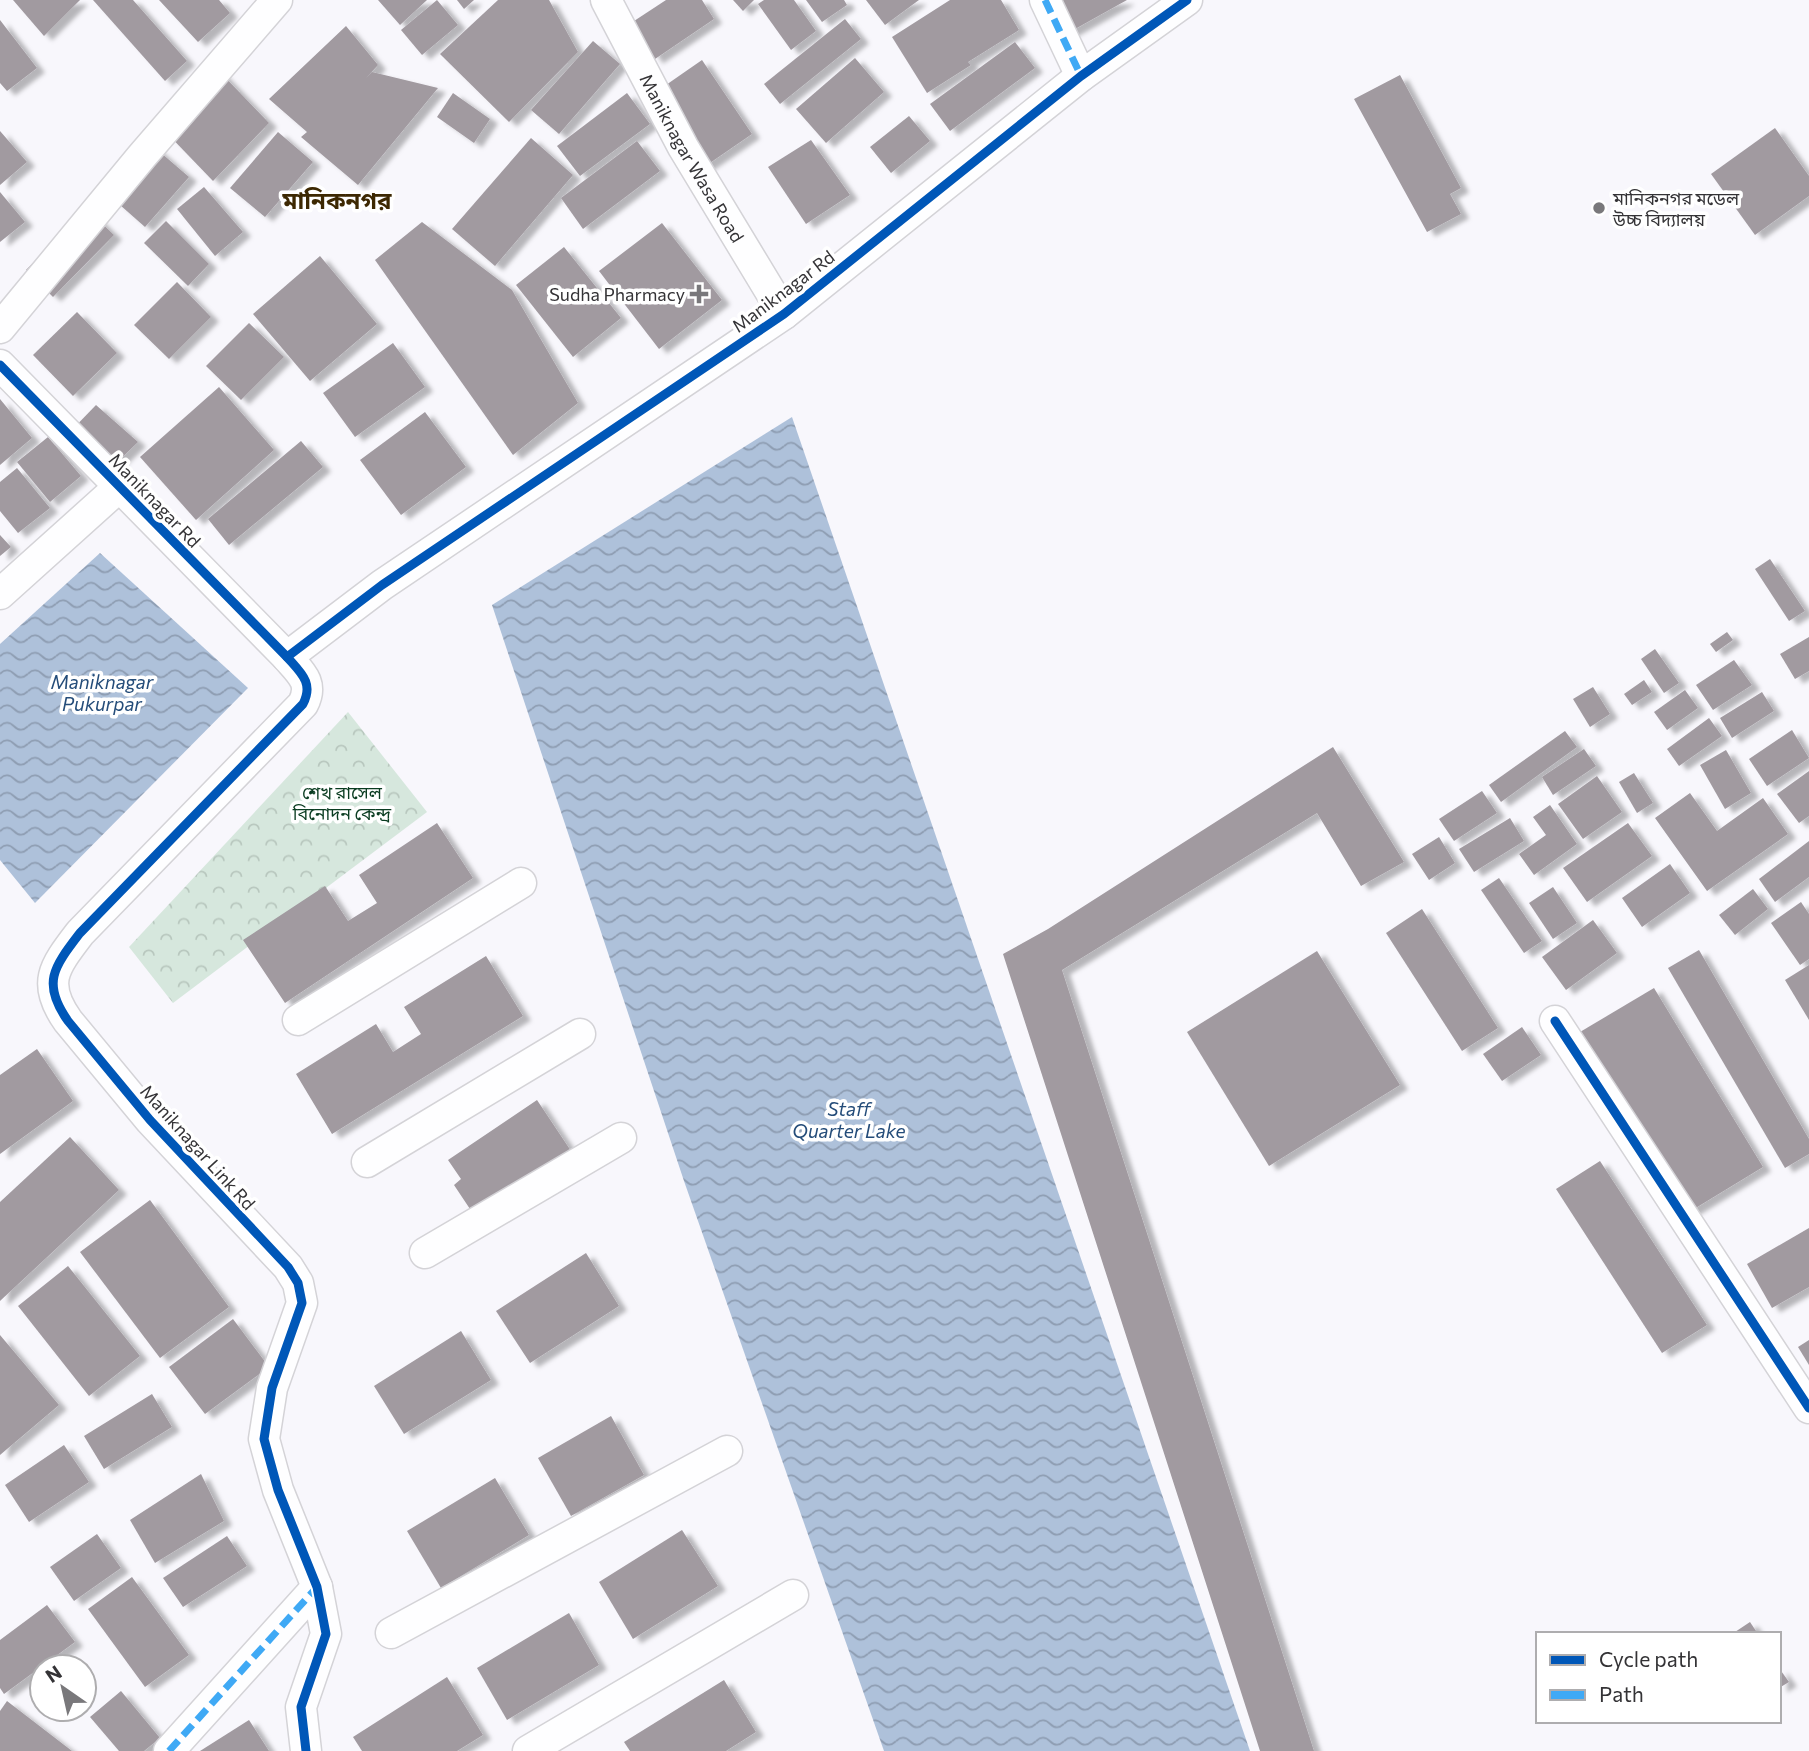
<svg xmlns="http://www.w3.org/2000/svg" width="1809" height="1751" font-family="Commissioner,'Noto Sans Bengali',sans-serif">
<defs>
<pattern id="park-crowns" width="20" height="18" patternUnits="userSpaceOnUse" patternTransform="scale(1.75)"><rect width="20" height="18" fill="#d6e7dd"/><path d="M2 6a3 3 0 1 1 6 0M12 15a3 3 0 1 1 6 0" fill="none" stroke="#b8c7be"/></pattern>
<pattern id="water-waves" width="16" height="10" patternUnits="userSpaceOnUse" patternTransform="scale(1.75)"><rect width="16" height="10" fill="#aec1da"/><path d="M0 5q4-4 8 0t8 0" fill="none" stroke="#8e9db2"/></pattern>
<filter id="shadow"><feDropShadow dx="8" dy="4.5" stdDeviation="2" flood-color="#0004"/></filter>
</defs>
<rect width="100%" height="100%" fill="#f8f7fc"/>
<polygon fill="url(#park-crowns)" points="348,712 427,812 173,1003 129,947"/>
<g fill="url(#water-waves)">
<polygon points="792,417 1250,1751 884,1751 684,1181 492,605"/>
<polygon points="100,553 248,688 35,903 0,860 0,644"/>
</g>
<g fill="#a19aa0" filter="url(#shadow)">
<polygon points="13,0 80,0 44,36"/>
<polygon points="93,0 133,0 187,61 165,81"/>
<polygon points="159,0 219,0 230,13 198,42"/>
<polygon points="378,0 427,0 400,25"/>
<polygon points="437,0 458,25 422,55 401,30"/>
<polygon points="457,0 474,0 464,9"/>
<polygon points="498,0 549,0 578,52 509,122 440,54"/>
<polygon points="666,0 702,0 714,19 655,59 631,23"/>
<polygon points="733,0 754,0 743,11"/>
<polygon points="764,0 794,0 816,31 791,50 758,4"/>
<polygon points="806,0 844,0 847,5 822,22"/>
<polygon points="866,0 919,0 885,25"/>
<polygon points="950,0 1001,0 1019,30 968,62 971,65 927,93 892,37"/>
<polygon points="1047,0 1127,0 1066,34"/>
<polygon points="845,19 861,39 780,104 764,84"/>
<polygon points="0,20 37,68 7,91 0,83"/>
<polygon points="346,26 378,65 366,78 372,72 438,88 358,185 301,137 307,132 269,99"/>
<polygon points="593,41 620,64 559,134 531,110"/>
<polygon points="1015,42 1035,68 950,131 930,104"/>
<polygon points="855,58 884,92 826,143 796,109"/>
<polygon points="702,60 752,134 704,167 653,94"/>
<polygon points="218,70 269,123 213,181 161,127"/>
<polygon points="1400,75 1461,188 1450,194 1461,214 1427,232 1354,99"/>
<polygon points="453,93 490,119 474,143 437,117"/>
<polygon points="627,93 650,124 580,176 557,146"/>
<polygon points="909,116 930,141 891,173 870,147"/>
<polygon points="1775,128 1809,176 1809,196 1755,235 1711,174"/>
<polygon points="0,131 27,162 0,185"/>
<polygon points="278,132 313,162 265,217 230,188"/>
<polygon points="531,138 573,175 495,266 452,229"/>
<polygon points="146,140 189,177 145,227 103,190"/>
<polygon points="811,140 850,195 806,224 768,167"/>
<polygon points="637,141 660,171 583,229 561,198"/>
<polygon points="204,187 243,232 215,256 177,209"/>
<polygon points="0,192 25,222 0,242"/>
<polygon points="86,208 114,235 53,297 26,270"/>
<polygon points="166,221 209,264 188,286 144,243"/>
<polygon points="422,222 512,290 578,403 513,455 375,260"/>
<polygon points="662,223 722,300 659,349 599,271"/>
<polygon points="564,247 621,318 573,357 516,285"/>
<polygon points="320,256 377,324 310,381 253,314"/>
<polygon points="177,282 211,317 169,359 134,325"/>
<polygon points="77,312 117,353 73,396 33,355"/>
<polygon points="249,323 284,357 241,400 206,366"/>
<polygon points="393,343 425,387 355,437 323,393"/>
<polygon points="219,387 274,450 196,520 140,457"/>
<polygon points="0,399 32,438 0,465"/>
<polygon points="96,405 138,442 105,474 66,436"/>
<polygon points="425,412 466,467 401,515 360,460"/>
<polygon points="48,437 81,476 50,502 17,462"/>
<polygon points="301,441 323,467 229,545 208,519"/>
<polygon points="17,468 50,508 18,533 0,511 0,482"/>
<polygon points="0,535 11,547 0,556"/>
<polygon points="1770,559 1805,611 1789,621 1755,569"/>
<polygon points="1727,632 1733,640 1716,652 1710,644"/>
<polygon points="1809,637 1809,671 1795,679 1780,654"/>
<polygon points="1655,649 1679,683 1664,693 1641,659"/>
<polygon points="1734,660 1752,685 1713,710 1696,685"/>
<polygon points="1644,680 1652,692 1632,705 1624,694"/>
<polygon points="1593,687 1610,714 1590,727 1573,699"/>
<polygon points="1685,690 1698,708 1667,730 1654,712"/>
<polygon points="1762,692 1774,711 1732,738 1720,718"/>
<polygon points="1709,718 1722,736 1679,766 1667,749"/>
<polygon points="1792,730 1809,758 1767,786 1749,759"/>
<polygon points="1565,731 1577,747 1501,802 1489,785"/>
<polygon points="1333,747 1404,862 1361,886 1317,813 1062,970 1314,1751 1260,1751 1003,954 1048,929"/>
<polygon points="1584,749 1596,766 1553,795 1542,777"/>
<polygon points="1726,750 1751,793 1725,809 1700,765"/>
<polygon points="1809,771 1809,816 1799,823 1777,794"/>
<polygon points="1634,773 1653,803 1637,813 1619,782"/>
<polygon points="1597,776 1622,812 1583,839 1558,804"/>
<polygon points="1482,791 1497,813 1454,841 1439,819"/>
<polygon points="1690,793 1717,831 1763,798 1788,834 1707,891 1655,818"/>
<polygon points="1550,805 1577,844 1534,875 1519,854 1546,835 1533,817"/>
<polygon points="1510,818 1524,841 1474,872 1459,849"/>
<polygon points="437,823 473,878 285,1003 243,940 325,886 348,921 377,903 359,875"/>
<polygon points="1628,823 1652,856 1587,902 1563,868"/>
<polygon points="1439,837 1455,863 1429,880 1412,854"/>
<polygon points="1809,841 1809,877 1775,902 1759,879"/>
<polygon points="1670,864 1690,893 1642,927 1622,898"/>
<polygon points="1499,878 1542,941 1524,953 1481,890"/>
<polygon points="1553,887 1577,923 1553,939 1529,903"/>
<polygon points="1753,889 1768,909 1735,935 1719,915"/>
<polygon points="1801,902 1809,914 1809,959 1800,965 1771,923"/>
<polygon points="1422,909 1498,1028 1462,1051 1386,933"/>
<polygon points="1593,920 1617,953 1566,990 1542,957"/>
<polygon points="1699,950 1809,1139 1809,1154 1785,1168 1668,968"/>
<polygon points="1317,951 1400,1085 1269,1166 1187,1032"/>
<polygon points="486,956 523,1016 332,1134 296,1074 376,1024 393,1052 421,1034 404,1007"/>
<polygon points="1809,965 1809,1020 1785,980"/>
<polygon points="1654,988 1763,1167 1689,1212 1580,1032"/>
<polygon points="1522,1027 1541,1055 1502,1081 1483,1054"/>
<polygon points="37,1049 73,1101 0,1154 0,1075"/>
<polygon points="537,1100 571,1151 474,1215 454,1185 461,1179 448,1160"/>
<polygon points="70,1137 119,1190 0,1301 0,1202"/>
<polygon points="1600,1161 1707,1325 1662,1353 1556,1189"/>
<polygon points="150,1200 229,1307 160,1358 80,1252"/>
<polygon points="1809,1228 1809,1287 1772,1308 1747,1264"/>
<polygon points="586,1253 619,1306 530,1363 496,1311"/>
<polygon points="68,1266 140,1356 89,1396 18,1306"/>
<polygon points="233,1319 269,1367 205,1414 169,1367"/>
<polygon points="461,1331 491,1380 404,1434 374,1386"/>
<polygon points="0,1335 59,1405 0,1455"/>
<polygon points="1809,1340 1809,1365 1798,1347"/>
<polygon points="152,1394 172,1427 104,1469 84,1436"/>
<polygon points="611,1416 644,1475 571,1516 538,1458"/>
<polygon points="64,1445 89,1482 29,1522 5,1485"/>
<polygon points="201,1474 224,1521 155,1563 130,1520"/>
<polygon points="495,1478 529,1535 441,1588 407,1531"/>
<polygon points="682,1530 718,1586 633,1639 599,1582"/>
<polygon points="97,1534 121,1568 74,1601 50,1567"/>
<polygon points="227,1536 247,1566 183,1607 163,1578"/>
<polygon points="132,1577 189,1655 145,1687 88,1609"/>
<polygon points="47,1605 75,1642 4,1694 0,1688 0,1640"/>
<polygon points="569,1613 599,1665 507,1720 477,1668"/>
<polygon points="1750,1622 1758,1634 1732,1634"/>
<polygon points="1779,1668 1789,1682 1779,1688"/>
<polygon points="447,1677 483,1735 457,1751 362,1751 353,1737"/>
<polygon points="724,1680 756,1732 726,1751 630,1751 624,1742"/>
<polygon points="121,1691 160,1738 144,1751 119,1751 90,1717"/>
<polygon points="7,1701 72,1751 0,1751 0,1711"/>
<polygon points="249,1720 269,1751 200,1751"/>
</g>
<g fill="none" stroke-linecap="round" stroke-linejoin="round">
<defs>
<g id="street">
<path id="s1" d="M606,0l77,147 101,167"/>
<polyline points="1045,0 1081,76"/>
<polyline points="0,328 142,156 277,0"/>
<path d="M0,365l287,292c14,16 27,26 16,47l-223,229c-26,34 -39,50 -12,88l82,99 138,147 10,16 4,20 -30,85 -8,51 14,51 39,97 9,47 -25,73 5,44"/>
<polyline points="0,594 119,487"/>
<polyline points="287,657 382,585 784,314 1081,76 1187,0"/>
<polyline points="298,1020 521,883"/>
<polyline points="1555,1021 1809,1408"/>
<polyline points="367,1162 580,1034"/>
<polyline points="425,1253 621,1138"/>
<polyline points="391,1633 727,1451"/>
<polyline points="169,1751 317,1587"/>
<polyline points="528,1751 793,1595"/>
</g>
</defs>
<use href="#street" stroke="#d4d3d7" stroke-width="33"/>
<use href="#street" stroke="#fefeff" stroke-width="30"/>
<g stroke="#3fa9f5" stroke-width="7" stroke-dasharray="14 7" stroke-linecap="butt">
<polyline points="1045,0 1081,76"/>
<polyline points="169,1751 317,1587"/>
</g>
<defs>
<g id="cycleway">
<path d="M0,365l287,292c14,16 27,26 16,47l-223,229c-26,34 -39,50 -12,88l82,99 138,147 10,16 4,20 -30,85 -8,51 14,51 39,97 9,47 -25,73 5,44"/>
<polyline points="287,657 382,585 784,314 1081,76 1187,0"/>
<polyline points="1555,1021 1809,1408"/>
</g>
</defs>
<use href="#cycleway" stroke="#fff" stroke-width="13"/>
<use href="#cycleway" stroke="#0057b8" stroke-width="9"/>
</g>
<g fill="#79787b" stroke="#fff" stroke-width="2.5">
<circle cx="1599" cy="208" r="7"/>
<path d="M695.5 283.5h7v7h7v7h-7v7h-7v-7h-7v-7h7z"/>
</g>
<g text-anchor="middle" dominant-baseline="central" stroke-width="7" stroke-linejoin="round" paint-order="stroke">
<g font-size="18" fill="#343336" stroke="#fff">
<text stroke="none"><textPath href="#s1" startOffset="180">Maniknagar Wasa Road</textPath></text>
<text transform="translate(783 291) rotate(-37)">Maniknagar Rd</text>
<text transform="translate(155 500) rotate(46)">Maniknagar Rd</text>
<text transform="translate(198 1147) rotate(48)">Maniknagar Link Rd</text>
</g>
<g font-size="18" fill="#343336" stroke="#fff" text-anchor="start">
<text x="1613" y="198">মানিকনগর মডেল<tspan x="1613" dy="21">উচ্চ বিদ্যালয়</tspan></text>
<text x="685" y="294" text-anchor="end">Sudha Pharmacy</text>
</g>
<g font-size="18" fill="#0a3c21" stroke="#fff">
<text x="342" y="792">শেখ রাসেল<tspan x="342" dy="21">বিনোদন কেন্দ্র</tspan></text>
</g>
<g font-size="19" font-style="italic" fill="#244c79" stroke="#fff">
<text x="102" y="681">Maniknagar<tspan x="102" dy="22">Pukurpar</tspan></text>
<text x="849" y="1108">Staff<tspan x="849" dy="22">Quarter Lake</tspan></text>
</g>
<g font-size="24" font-weight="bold" fill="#3d2802" stroke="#fff">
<text x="337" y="199">মানিকনগর</text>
</g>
</g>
<rect x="1536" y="1632" width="245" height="91" fill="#ffffff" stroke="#aeadaf" stroke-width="2"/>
<rect x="1550" y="1655" width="35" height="10" fill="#0057b8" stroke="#aeadaf" stroke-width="2"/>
<text x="1599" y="1667" font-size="21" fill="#343336">Cycle path</text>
<rect x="1550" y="1690" width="35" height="10" fill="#3fa9f5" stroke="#aeadaf" stroke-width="2"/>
<text x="1599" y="1702" font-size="21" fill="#343336">Path</text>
<g transform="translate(63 1688) rotate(326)"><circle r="33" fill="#ffffff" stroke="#aeadaf" stroke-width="2"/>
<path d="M0-5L12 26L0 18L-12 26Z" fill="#79787b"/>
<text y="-10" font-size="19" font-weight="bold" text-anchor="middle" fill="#343336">N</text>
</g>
</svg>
